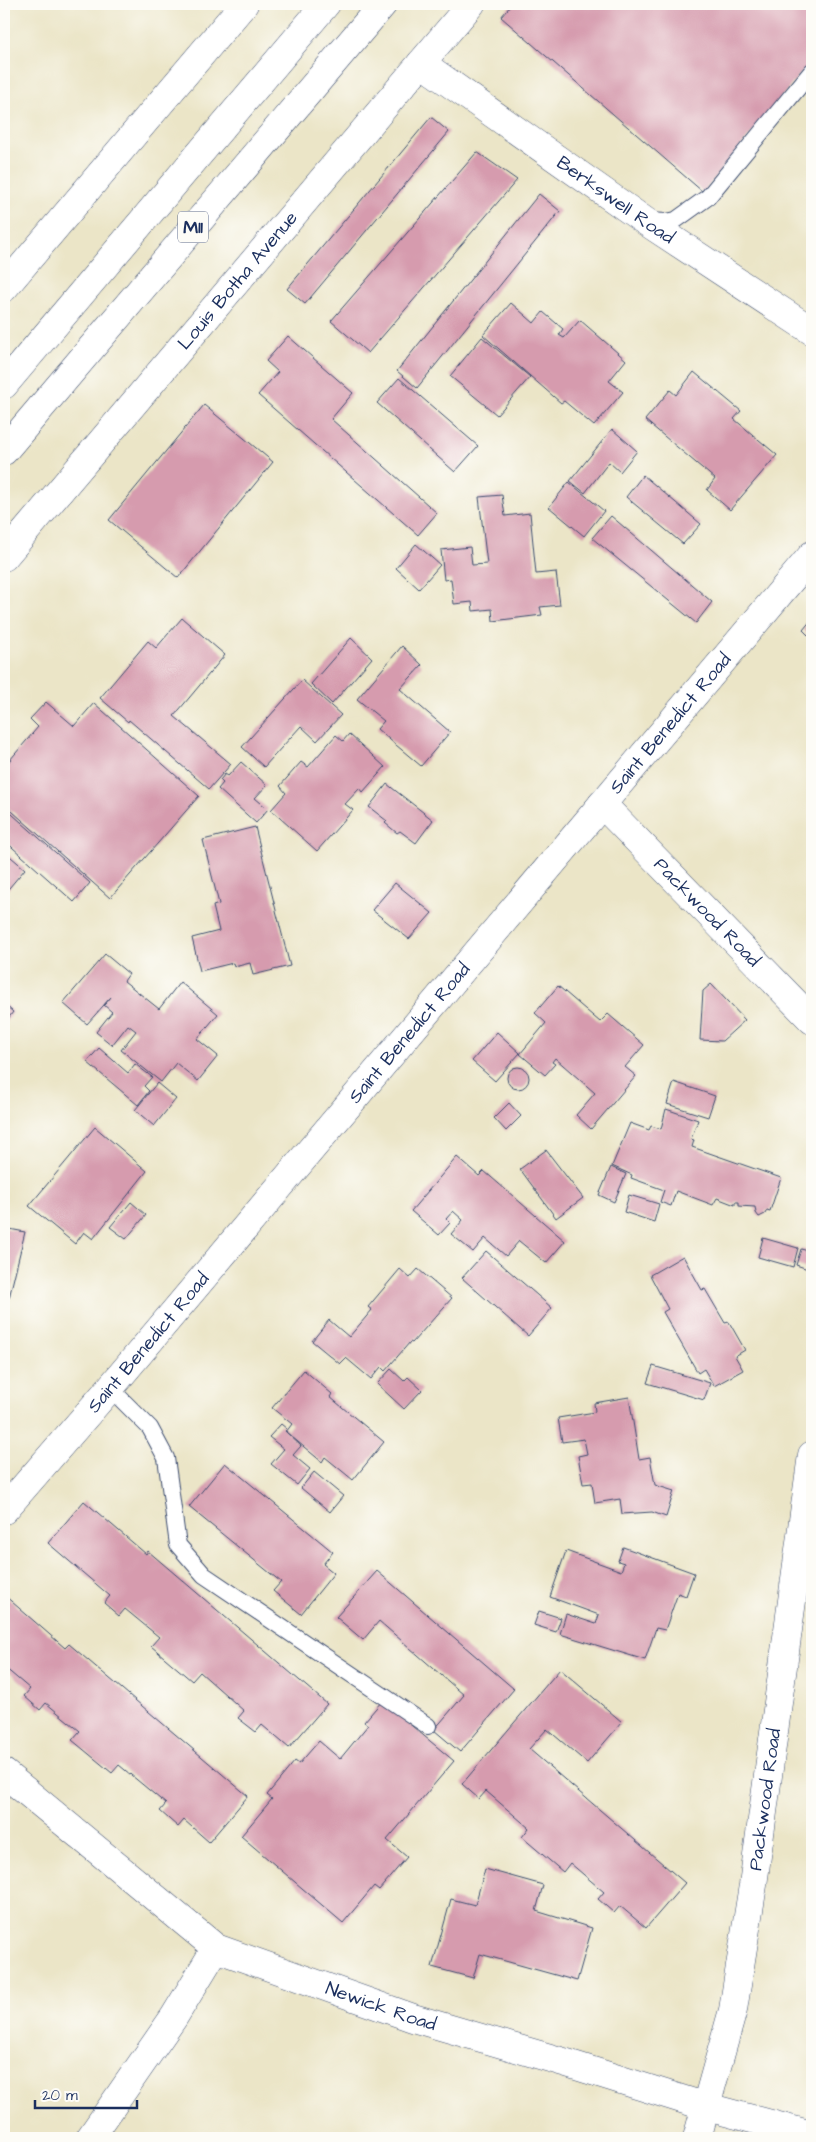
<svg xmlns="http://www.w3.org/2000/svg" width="816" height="2142" font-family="'Architects Daughter',sans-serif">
<rect width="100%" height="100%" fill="#fdfcf7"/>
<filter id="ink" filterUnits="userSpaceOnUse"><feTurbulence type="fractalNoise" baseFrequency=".02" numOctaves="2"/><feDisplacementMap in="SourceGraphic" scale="10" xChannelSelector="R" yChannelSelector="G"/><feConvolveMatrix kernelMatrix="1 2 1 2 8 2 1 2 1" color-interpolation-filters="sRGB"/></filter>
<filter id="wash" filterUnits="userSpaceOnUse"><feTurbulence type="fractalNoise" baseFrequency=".0096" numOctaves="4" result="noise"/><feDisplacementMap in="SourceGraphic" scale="20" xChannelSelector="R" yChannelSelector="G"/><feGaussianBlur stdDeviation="1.12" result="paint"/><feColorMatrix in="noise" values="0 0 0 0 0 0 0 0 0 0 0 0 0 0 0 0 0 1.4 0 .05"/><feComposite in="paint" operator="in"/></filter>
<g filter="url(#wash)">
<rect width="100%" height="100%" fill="#ebe5c7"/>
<g id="blocks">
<g fill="#d69bae">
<polygon points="512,4 812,4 812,60 703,192 501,17"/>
<polygon points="431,117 449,132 305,304 287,289"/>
<polygon points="477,152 517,180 368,353 331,321"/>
<polygon points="539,194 560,211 417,388 397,371"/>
<polygon points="511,303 534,323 543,312 563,329 559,335 564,338 580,320 626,360 609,381 623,392 594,426 564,401 561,403 483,335"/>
<polygon points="288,336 353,393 331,419 437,513 418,535 258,395 278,372 266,361"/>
<polygon points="482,337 530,377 497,415 450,376"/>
<polygon points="694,372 741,411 734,419 777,455 730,510 707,490 715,479 645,420 670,390 676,395"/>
<polygon points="399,378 478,446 455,472 377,403"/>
<polygon points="204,405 273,462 178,578 109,520"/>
<polygon points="612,429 637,451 620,472 609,462 585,493 570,481"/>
<polygon points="643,475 701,524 683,544 626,497"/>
<polygon points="569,482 604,511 584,536 549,507"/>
<polygon points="502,495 505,516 530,513 536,574 556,572 560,605 540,607 542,615 493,621 492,609 473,611 472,602 454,604 451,579 444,580 441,550 470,547 472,565 487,564 479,497"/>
<polygon points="611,516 712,602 696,623 592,538"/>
<polygon points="416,544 440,565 419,589 396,568"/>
<polygon points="182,618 225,655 174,716 231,764 209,789 129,720 128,722 100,698 148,641 156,648"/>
<polygon points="812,619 812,639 803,630"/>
<polygon points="351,638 372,658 332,704 311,684"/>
<polygon points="402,646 422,665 400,689 450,732 421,766 377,729 384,721 357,699"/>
<polygon points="302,680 341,715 317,741 301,726 264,767 242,747"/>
<polygon points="46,702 74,726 94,703 199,796 110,898 4,804 4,767 38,727 30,719"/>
<polygon points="349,734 385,767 363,792 360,788 345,804 353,810 317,851 271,810 286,793 280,786 301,762 308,767 336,735 343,741"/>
<polygon points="241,762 267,785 255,798 268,809 256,823 218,789 223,783 220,780 225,774 228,776"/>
<polygon points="387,784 433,820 416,843 400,831 397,833 385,823 387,821 369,807"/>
<polygon points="4,807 90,883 74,902 4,840"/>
<polygon points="255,827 290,966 253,975 250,963 234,967 233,963 200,971 192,938 219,931 213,906 219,904 203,840"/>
<polygon points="4,851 25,869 4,894"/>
<polygon points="395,883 432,913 409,939 372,910"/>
<polygon points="105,954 129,974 124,981 159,1009 180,982 218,1014 197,1039 218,1056 198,1081 176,1063 161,1082 121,1050 136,1031 128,1025 112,1045 96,1032 112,1012 104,1005 111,997 87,1024 63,1003"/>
<polygon points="711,984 745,1020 722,1041 700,1040 703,991"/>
<polygon points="558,986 600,1022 608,1014 644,1045 625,1067 636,1076 591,1129 576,1115 595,1093 555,1058 552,1062 555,1064 545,1075 520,1054 546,1023 535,1013"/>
<polygon points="4,1004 13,1012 4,1024"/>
<polygon points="497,1032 520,1053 495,1081 472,1061"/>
<polygon points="99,1048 128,1073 135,1064 152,1077 144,1086 149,1091 138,1105 87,1062"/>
<circle cx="518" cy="1078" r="11"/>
<polygon points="674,1082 715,1096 708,1117 667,1104"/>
<polygon points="157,1083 176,1099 154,1126 135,1110"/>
<polygon points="509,1103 521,1116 506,1131 494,1118"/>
<polygon points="666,1109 698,1120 691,1139 694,1140 692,1147 781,1178 770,1211 767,1210 765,1214 759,1217 756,1213 755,1207 739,1206 739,1202 735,1202 735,1205 717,1198 713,1205 676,1191 671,1206 660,1202 664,1190 631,1178 632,1175 612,1166 630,1123 649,1130 651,1126 661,1129"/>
<polygon points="95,1127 147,1171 93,1239 84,1232 75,1244 29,1206"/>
<polygon points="546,1150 583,1198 556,1218 520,1169"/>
<polygon points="457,1157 479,1176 484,1171 565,1241 546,1263 519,1241 506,1256 485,1238 473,1252 451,1234 463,1220 453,1211 446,1219 450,1223 439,1235 411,1211"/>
<polygon points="611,1167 626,1174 614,1202 599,1195"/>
<polygon points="629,1195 659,1204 654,1222 624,1212"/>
<polygon points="131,1202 146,1215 126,1239 110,1227"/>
<polygon points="4,1228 25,1232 9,1298 4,1297"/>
<polygon points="763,1238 798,1248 793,1267 758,1257"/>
<polygon points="801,1249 812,1252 811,1270 796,1265"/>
<polygon points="486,1251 552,1308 528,1336 462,1278"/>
<polygon points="683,1256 702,1290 705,1289 725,1323 729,1322 745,1350 735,1356 743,1370 714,1386 704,1369 698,1373 663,1312 668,1309 650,1275"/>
<polygon points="400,1269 410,1278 418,1269 452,1298 412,1343 410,1342 385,1371 381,1367 371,1379 346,1358 340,1364 312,1341 329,1320 349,1337 372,1310 368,1307"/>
<polygon points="653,1366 710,1383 704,1400 647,1383"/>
<polygon points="391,1369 404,1381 408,1377 422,1390 404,1409 377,1384"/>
<polygon points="304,1370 332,1394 330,1397 384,1442 353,1480 325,1457 322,1462 286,1432 292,1424 272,1408"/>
<polygon points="629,1397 639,1459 650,1457 655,1485 674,1491 666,1517 652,1512 622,1514 620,1499 595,1503 592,1483 583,1484 578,1456 587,1454 584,1439 562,1442 558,1418 595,1412 594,1403"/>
<polygon points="281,1424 287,1429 285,1431 301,1446 293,1455 310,1469 297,1485 271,1464 284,1449 269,1437"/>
<polygon points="225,1463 333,1552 323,1564 334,1573 301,1614 273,1591 281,1582 189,1507"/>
<polygon points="314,1472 343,1496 330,1512 301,1488"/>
<polygon points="84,1501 146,1554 148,1551 327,1704 289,1748 262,1725 256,1732 238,1718 244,1711 200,1672 192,1681 151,1646 159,1637 125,1609 119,1616 104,1603 110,1596 48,1543"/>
<polygon points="623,1547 694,1573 686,1596 678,1593 665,1630 656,1628 645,1660 560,1634 566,1614 596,1624 599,1615 550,1597 566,1551 621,1571 624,1563 618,1561"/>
<polygon points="377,1571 514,1689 460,1752 434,1730 464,1695 379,1621 363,1640 336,1617"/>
<polygon points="4,1595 65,1648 69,1644 248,1796 209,1842 184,1820 178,1827 160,1811 166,1804 119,1765 112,1773 72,1740 80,1731 46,1703 40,1710 24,1696 30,1689 4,1667"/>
<polygon points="539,1611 561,1618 556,1632 534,1625"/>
<polygon points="560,1669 622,1722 587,1763 547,1729 529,1749 685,1883 646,1928 620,1906 614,1913 598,1899 604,1892 570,1863 563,1872 522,1837 529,1828 486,1791 479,1799 462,1784"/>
<polygon points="382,1701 454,1761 387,1840 407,1857 379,1890 374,1886 343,1923 241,1836 272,1799 267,1795 295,1761 299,1764 319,1741 340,1759 368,1725 364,1722"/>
<polygon points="485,1869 543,1885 536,1911 592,1928 577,1981 480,1954 473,1978 432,1967 451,1899 475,1905"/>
</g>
</g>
</g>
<g filter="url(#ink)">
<use href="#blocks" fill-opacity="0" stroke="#3a4a6e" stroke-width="1"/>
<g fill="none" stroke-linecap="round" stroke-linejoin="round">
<defs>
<g id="lane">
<polyline points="649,221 666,222 676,220 708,197 812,71"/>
<polyline points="110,1388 150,1428 166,1458 178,1545 204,1575 428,1726"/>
</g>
<g id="street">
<path id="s1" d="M421,63l224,158 167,110"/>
<polyline points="4,288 244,4"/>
<path id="s2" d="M4,557l467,-553"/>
<path id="s3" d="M602,804l210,216"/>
<path id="s4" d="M4,1510l106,-122 702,-833"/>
<path id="s5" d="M4,1773l212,175 197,70 154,45 140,44 105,28"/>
<polyline points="90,2138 174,2017 216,1948"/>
<path id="s6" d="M697,2138l36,-128 20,-125 59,-430"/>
</g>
<g id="primary">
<polyline points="4,385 326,4"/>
<polyline points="4,451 383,4"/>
</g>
</defs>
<use href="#lane" stroke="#3a4a6e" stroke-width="18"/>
<use href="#street" stroke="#3a4a6e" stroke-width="29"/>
<use href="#primary" stroke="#3a4a6e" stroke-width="29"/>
<use href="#lane" stroke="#fff" stroke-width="16"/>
<use href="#street" stroke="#fff" stroke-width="28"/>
<use href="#primary" stroke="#fff" stroke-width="28"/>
</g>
</g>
<g text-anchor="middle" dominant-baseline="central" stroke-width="4" stroke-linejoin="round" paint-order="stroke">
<rect fill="#fdfcf7" stroke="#5f6c8c" stroke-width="1" x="178" y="211.5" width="30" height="31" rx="4"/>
<g font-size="18" font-weight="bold" fill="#1b2f5e">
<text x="193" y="227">M11</text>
</g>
<g font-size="19" fill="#1b2f5e" stroke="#fdfcf7">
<text stroke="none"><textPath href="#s1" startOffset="238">Berkswell Road</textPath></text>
<text stroke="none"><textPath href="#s2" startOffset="362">Louis Botha Avenue</textPath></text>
<text stroke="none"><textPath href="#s4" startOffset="1031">Saint Benedict Road</textPath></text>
<text stroke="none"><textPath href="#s3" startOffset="151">Packwood Road</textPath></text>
<text stroke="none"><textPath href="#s4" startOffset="626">Saint Benedict Road</textPath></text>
<text stroke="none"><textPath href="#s4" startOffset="221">Saint Benedict Road</textPath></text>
<text stroke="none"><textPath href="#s6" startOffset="346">Packwood Road</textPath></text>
<text stroke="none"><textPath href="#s5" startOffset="450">Newick Road</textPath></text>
</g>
</g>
<rect width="816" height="2142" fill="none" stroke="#fdfcf7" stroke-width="20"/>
<path d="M35 2100v8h102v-8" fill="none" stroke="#1b2f5e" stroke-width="2.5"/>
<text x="42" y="2100" font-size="15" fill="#1b2f5e" stroke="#fdfcf7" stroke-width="4" paint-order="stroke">20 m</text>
</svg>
